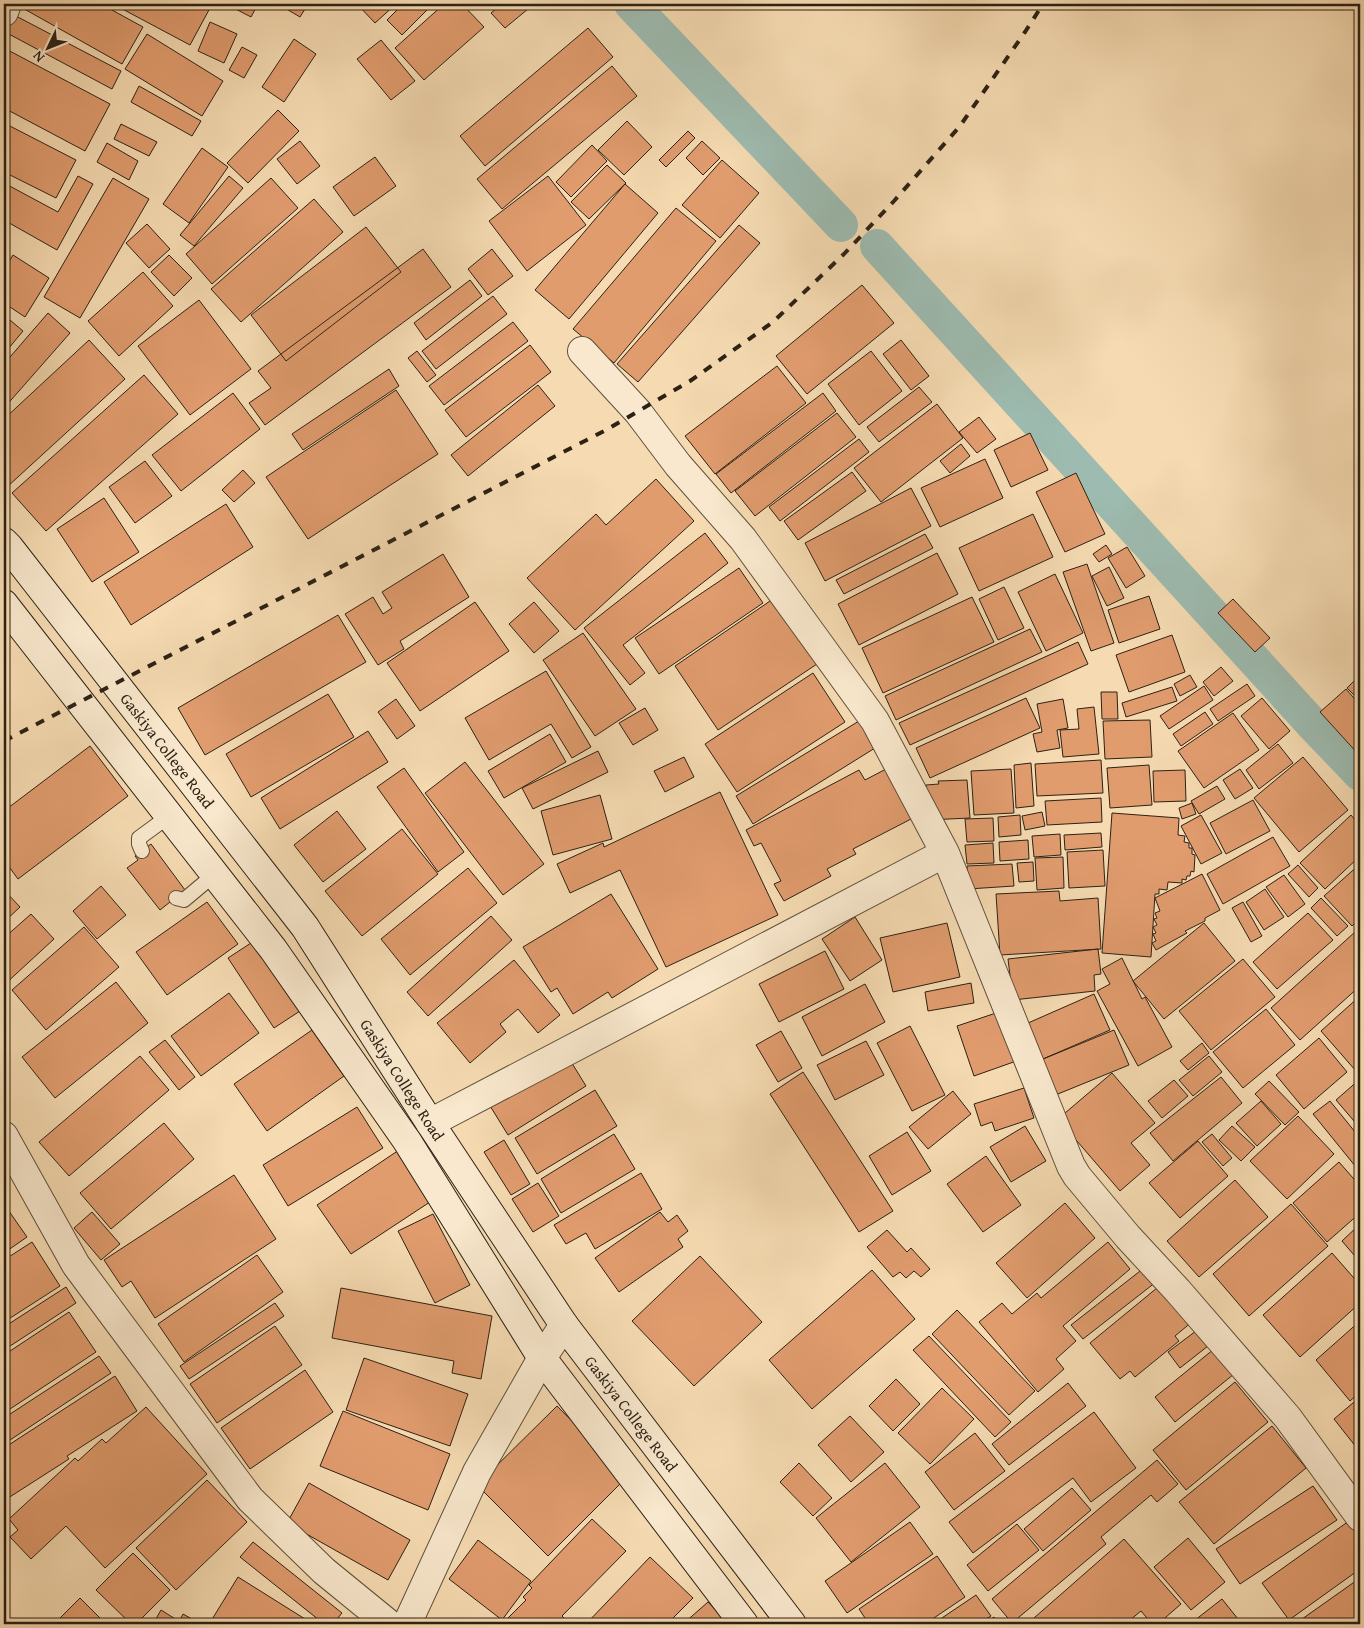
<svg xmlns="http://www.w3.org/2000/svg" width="1364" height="1628" font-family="'Gentium Book Plus',serif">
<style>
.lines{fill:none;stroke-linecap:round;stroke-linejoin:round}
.canal{stroke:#9dbbb0;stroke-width:34}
.building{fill:#e19c6e;stroke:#2c2115}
.service-casing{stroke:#5e503c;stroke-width:16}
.minor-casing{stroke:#5e503c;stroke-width:30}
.secondary-casing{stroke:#2c2115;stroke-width:30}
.service{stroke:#f9e8cd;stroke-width:14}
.minor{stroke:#f9e8cd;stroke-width:28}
.secondary{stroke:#f9e8cd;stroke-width:28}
.rail{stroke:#2c2115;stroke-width:4;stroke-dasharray:9 9;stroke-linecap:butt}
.labels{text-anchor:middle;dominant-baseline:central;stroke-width:5;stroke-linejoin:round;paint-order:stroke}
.street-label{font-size:16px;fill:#2c2115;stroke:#f9e8cd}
</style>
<rect width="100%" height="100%" fill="#f6dbb2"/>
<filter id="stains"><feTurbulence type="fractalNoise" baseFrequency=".004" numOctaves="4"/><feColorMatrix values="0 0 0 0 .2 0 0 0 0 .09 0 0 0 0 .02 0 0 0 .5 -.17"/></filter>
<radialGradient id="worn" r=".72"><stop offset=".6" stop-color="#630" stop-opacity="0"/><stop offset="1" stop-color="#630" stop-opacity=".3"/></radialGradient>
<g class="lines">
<path class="canal" d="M631 4 841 225
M877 246 1314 726 1360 774"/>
</g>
<path class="building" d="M20 4H101L143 27 122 64 19 6Z
M113 4H202L210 8 190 45Z
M226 4H258L251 17Z
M278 4H308L300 17Z
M357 4H396L375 23Z
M403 4H433L402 35 387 20Z
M444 4H462L484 27 424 80 395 48Z
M502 4H524L528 9 505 28 491 13Z
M14 15 121 71 112 89 5 32Z
M210 22 237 34 224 63 198 51Z
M588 28 613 57 485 166 460 136Z
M147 34 223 81 202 116 125 69Z
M294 39 316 54 284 102 262 87Z
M381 40 415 81 391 100 357 59Z
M242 47 257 55 244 78 229 70Z
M4 48 110 104 85 151 4 108Z
M612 66 637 96 502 209 477 179Z
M139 86 201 121 192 136 131 102Z
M278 110 299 131 248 183 227 163Z
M627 121 652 147 624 175 598 150Z
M4 123 76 160 56 198 4 172Z
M121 124 157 142 149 156 114 139Z
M688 131 695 138 666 167 659 160Z
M300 141 320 166 297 184 277 159Z
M702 141 720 158 703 175 686 158Z
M107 143 138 161 129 180 97 162Z
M592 145 607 161 571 197 556 182Z
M202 148 228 167 189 223 163 204Z
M375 157 396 186 354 216 333 187Z
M722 160 759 193 720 238 682 205Z
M607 165 626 183 589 219 571 202Z
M78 176 93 184 57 250 4 220V183L58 212Z
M229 176 243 188 194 246 180 235Z
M548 176 586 225 527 271 489 221Z
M113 178 149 199 80 318 44 297Z
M271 178 298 208 212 284 186 254Z
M625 184 658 213 569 319 535 290Z
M314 199 343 232 241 322 211 289Z
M676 208 716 241 614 363 573 329Z
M147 224 170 249 149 268 126 243Z
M739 225 760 243 638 382 617 364Z
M366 227 401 272 286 361 251 315Z
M423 249 451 287 265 425 249 403 271 388 258 371Z
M492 249 513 276 488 295 468 269Z
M13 255 49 278 25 317 4 303V270Z
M169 255 192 278 174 296 151 272Z
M143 272 173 306 119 356 88 321Z
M470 280 482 296 426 340 414 323Z
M862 285 894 323 807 394 776 356Z
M493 296 507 314 436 369 422 351Z
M199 300 251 369 190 415 138 346Z
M48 313 70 333 4 408V364Z
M4 315 23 331 4 354Z
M513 322 528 341 444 405 429 386Z
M89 340 125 379 7 487 4 483V419Z
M901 340 929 376 911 390 883 354Z
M530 345 551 372 466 437 445 410Z
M417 351 436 375 427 382 408 358Z
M871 351 902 391 859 425 828 384Z
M777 366 806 403 715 474 685 436Z
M389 369 399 386 303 450 292 434Z
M144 375 178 414 46 531 12 493Z
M538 385 555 406 468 476 451 455Z
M919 387 932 402 879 442 867 427Z
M396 390 438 454 308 539 266 477Z
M233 393 260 429 181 491 152 455Z
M823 393 836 411 731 493 716 474Z
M937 404 963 438 881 502 854 468Z
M837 413 856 437 755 516 735 491Z
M979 417 996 439 977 453 959 432Z
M1030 433 1048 470 1011 487 994 450Z
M859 439 869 452 780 521 769 507Z
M961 444 970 456 950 473 940 461Z
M985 459 1003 498 940 527 921 488Z
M145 461 172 496 135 523 109 487Z
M243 470 255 483 234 502 222 490Z
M852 472 866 491 798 540 784 521Z
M1076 473 1105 534 1065 552 1036 492Z
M656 479 694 521 575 630 527 578 596 514 606 525Z
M911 488 931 526 825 581 805 543Z
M104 498 139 552 92 582 57 529Z
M226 504 253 547 131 625 104 582Z
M1033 514 1053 557 979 591 959 548Z
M705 533 728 563 623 645 645 673 630 685 584 628Z
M925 534 933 548 844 594 836 580Z
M1106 545 1112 554 1099 562 1093 554Z
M1127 547 1145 576 1126 588 1108 558Z
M937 553 958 594 859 645 838 604Z
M443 554 469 597 400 641 404 649 378 665 345 614 373 597 383 614 392 608 382 592Z
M1087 564 1114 643 1091 651 1063 572Z
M1109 567 1124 598 1107 606 1092 576Z
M739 568 763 603 659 674 635 638Z
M1055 574 1083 633 1046 651 1018 592Z
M1004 587 1024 628 998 640 979 599Z
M1149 596 1160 629 1119 643 1108 610Z
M972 597 994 642 883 693 862 648Z
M773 599 817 664 718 730 675 666Z
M1233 599 1270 638 1255 652 1218 613Z
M475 602 509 651 420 711 387 663Z
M534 602 559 631 534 653 509 624Z
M338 615 366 662 205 755 178 708Z
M1030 629 1042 652 896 720 885 696Z
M583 633 636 709 595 736 543 660Z
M1172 635 1185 672 1129 692 1116 655Z
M1078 642 1088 664 910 745 899 723Z
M1221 667 1233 681 1214 696 1203 682Z
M546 671 591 747 572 758 551 724 489 760 465 718Z
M813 673 845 722 737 792 705 744Z
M1190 675 1197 687 1180 696 1174 684Z
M1360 675V701L1347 688Z
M1247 684 1255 696 1218 721 1210 709Z
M1204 686 1213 700 1169 729 1160 716Z
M1172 687 1177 701 1126 717 1122 703Z
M1346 689 1360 705V756L1320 712Z
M1101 692H1117L1118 719H1102Z
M328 694 354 737 251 797 226 754Z
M1026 698 1040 728 930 778 916 748Z
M1262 698 1290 731 1269 749 1241 716Z
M396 699 415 726 397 739 378 712Z
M1063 699 1068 728 1057 730 1060 748 1037 752 1033 734 1042 732 1037 704Z
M1094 707 1099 754 1063 757 1060 730 1079 729 1077 709Z
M645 708 658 730 633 745 619 723Z
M1205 712 1213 724 1181 746 1173 734Z
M1233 713 1259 750 1204 788 1178 751Z
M1150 720 1152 757 1105 759 1103 721Z
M859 721 875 748 753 824 736 796Z
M368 731 388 762 280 829 261 798Z
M550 734 566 762 504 798 488 771Z
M1278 744 1293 763 1259 789 1246 770Z
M90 746 128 796 18 879 4 860V811Z
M598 751 608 772 533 809 522 788Z
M684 757 694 777 665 792 654 771Z
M1303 757 1348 810 1299 852 1254 798Z
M1101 760 1103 793 1037 796 1035 764Z
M465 762 544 864 503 895 425 793Z
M1031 763 1034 806 1016 808 1014 765Z
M1149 765 1152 805 1110 808 1107 768Z
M404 768 464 852 438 872 377 787Z
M886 769 913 818 853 849 856 854 827 869 831 876 784 901 774 884 781 881 761 843 754 846 746 830 859 770 865 780Z
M1011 769 1014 813 974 815 971 771Z
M1240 769 1253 788 1235 799 1223 780Z
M1185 770 1186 801 1154 802 1153 771Z
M967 780 970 818 928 820 926 785 939 784 938 781Z
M1217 786 1225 799 1199 814 1191 801Z
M720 792 778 915 666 967 620 870 570 893 557 864 603 843 604 847Z
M600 795 612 839 553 855 541 811Z
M1101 798 1102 822 1047 825 1045 801Z
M1253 800 1270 831 1226 854 1210 823Z
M1192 803 1196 814 1182 819 1179 808Z
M337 811 366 849 323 882 294 845Z
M1042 812 1045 826 1025 830 1022 816Z
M1112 813 1179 818 1178 835 1185 836 1184 842 1189 843V848H1192V854L1195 855 1194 872 1191 871 1190 876H1187L1186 880 1182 879V883L1168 882 1167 890 1159 889V894H1155L1151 957 1102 953Z
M1020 815 1021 835 999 837 998 817Z
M1201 815 1222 853 1201 864 1181 826Z
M1351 815 1360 826V856L1325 889 1300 863Z
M993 818 994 841 967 842 965 819Z
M402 829 438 874 362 936 325 891Z
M1101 833 1102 847 1065 850 1064 835Z
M1060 834 1061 855 1034 857 1032 836Z
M1273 837 1290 866 1223 904 1207 874Z
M1028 840 1029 859 1000 861 999 842Z
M993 843 994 863 967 864 965 845Z
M151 844 185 890 160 910 127 868 138 860 135 856Z
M1103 850 1105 886 1069 888 1067 852Z
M1063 857 1064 888 1037 890 1035 858Z
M1033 862 1034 881 1019 882 1017 863Z
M1012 864 1014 886 968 889 967 866Z
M1360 864V918L1352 926 1324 896Z
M1298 865 1318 888 1309 897 1288 874Z
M468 868 497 903 410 975 381 939Z
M1202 874 1220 910 1205 918V921L1185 931 1187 933 1156 950 1152 943 1156 941 1153 934 1156 933 1153 927 1157 925 1154 919 1157 918 1155 913 1160 911 1155 898Z
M1284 875 1305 904 1288 917 1266 887Z
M101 886 126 915 97 939 73 911Z
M1265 889 1284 917 1264 930 1246 902Z
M4 890 20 907 4 922Z
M1059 891 1060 901 1098 898 1101 949 1000 955 996 894Z
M611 894 658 969 612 998 608 992 573 1014 557 988 551 992 523 947Z
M1321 898 1348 926 1337 936 1311 908Z
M207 902 238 944 167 995 136 952Z
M1243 902 1262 936 1251 942 1232 908Z
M1308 913 1333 940 1277 989 1253 962Z
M31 914 54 939 4 985V938Z
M491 916 512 940 428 1016 407 992Z
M855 917 882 960 850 981 822 939Z
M947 923 960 977 893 992 880 938Z
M1204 923 1235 961 1164 1019 1133 981Z
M84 927 119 967 46 1030 12 990Z
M1355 932 1360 938V986L1300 1040 1271 1008Z
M254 941 300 1011 274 1028 228 958Z
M1098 949 1101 974 1094 975 1095 991 1013 1000 1008 959Z
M825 951 844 989 779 1022 759 984Z
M1122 958 1142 999 1145 997 1172 1047 1138 1066 1097 991 1110 984 1102 969Z
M1243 959 1275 997 1211 1050 1179 1011Z
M514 960 560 1015 538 1033 518 1009 500 1024 506 1032 470 1063 437 1023Z
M116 982 148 1023 55 1098 22 1057Z
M971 983 974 1003 928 1011 925 992Z
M865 984 885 1022 822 1056 802 1017Z
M229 993 259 1033 201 1076 171 1036Z
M1094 994 1110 1030 1043 1059 1028 1023Z
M1360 996V1067L1356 1071 1321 1031Z
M1266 1009 1295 1045 1243 1088 1213 1052Z
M1005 1010 1022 1059 974 1076 957 1026Z
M910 1026 945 1095 912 1111 877 1043Z
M312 1030 344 1076 267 1131 234 1084Z
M1114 1030 1129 1065 1053 1096 1038 1061Z
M781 1031 802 1068 778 1082 756 1045Z
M1319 1038 1347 1072 1304 1109 1276 1075Z
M165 1040 195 1077 179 1090 149 1052Z
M866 1041 884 1075 835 1100 817 1065Z
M1202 1043 1209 1053 1188 1070 1180 1061Z
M565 1052 586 1086 508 1135 487 1101Z
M140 1056 169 1090 69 1176 39 1142Z
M1209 1056 1222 1072 1193 1096 1179 1080Z
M803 1072 893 1211 859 1232 770 1094Z
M1112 1073 1155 1123 1131 1143 1150 1165 1120 1191 1058 1119Z
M1221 1077 1242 1103 1173 1161 1150 1133Z
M1360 1079V1128L1336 1100Z
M1174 1080 1188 1096 1162 1118 1148 1101Z
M1269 1081 1299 1112 1285 1125 1255 1094Z
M1024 1088 1034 1118 995 1131 992 1122 981 1126 974 1104Z
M595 1090 617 1126 537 1174 515 1138Z
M953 1091 971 1114 928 1149 909 1127Z
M1261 1101 1281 1124 1257 1146 1236 1123Z
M1330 1101 1360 1138V1172L1313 1114Z
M357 1107 383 1148 288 1206 263 1165Z
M1298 1116 1334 1154 1287 1199 1250 1161Z
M164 1123 194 1159 111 1229 80 1193Z
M1025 1126 1046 1161 1011 1182 990 1147Z
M1232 1126 1255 1147 1241 1161 1219 1140Z
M907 1132 931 1171 892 1195 869 1156Z
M614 1134 635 1169 561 1213 541 1179Z
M1212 1134 1232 1158 1223 1166 1202 1142Z
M504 1140 530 1184 511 1195 484 1152Z
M1198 1141 1228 1176 1180 1218 1149 1183Z
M402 1148 436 1198 351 1254 317 1205Z
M986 1156 1021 1205 983 1232 947 1184Z
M1339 1162 1360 1186V1213L1327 1242 1293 1203Z
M641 1173 662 1209 595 1249 586 1233 566 1244 554 1225Z
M234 1175 276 1239 155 1318 131 1281 122 1287 104 1260Z
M1235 1180 1268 1217 1199 1277 1167 1241Z
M538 1183 559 1216 533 1232 512 1199Z
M1065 1203 1095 1238 1027 1298 996 1263Z
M4 1204 27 1237 4 1253Z
M1291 1204 1328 1246 1249 1316 1213 1274Z
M92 1212 120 1244 101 1260 74 1228Z
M660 1212 668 1222 677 1215 688 1231 678 1239 683 1247 619 1292 595 1258Z
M433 1214 470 1285 435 1303 398 1231Z
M1359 1225 1360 1226V1262L1342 1241Z
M887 1230 907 1252 911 1248 930 1269 921 1277 914 1271 906 1278 900 1272 893 1277 867 1247Z
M32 1242 60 1286 4 1322V1260Z
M1108 1242 1130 1269 1063 1326 1076 1341 1056 1359 1064 1369 1038 1392 979 1322 1002 1303 1012 1314 1037 1293 1041 1298Z
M1332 1253 1360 1285V1303L1300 1357 1263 1315Z
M257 1255 283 1292 184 1362 158 1324Z
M700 1256 762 1322 694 1386 632 1321Z
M1144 1268 1156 1282 1083 1339 1071 1325Z
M872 1270 915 1319 812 1409 769 1360Z
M1163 1283 1193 1321 1175 1336 1179 1341 1135 1377 1130 1371 1120 1379 1090 1343Z
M66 1287 76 1303 4 1350V1327Z
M341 1288 492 1316 481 1379 452 1373 454 1361 332 1338Z
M275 1303 284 1316 189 1379 180 1366Z
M957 1310 1035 1391 1009 1415 932 1334Z
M69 1312 96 1352 4 1413V1355Z
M1360 1321V1392L1350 1401 1316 1360Z
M275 1326 302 1365 217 1423 190 1384Z
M1196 1331 1208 1346 1180 1368 1168 1352Z
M929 1336 1011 1422 995 1437 913 1350Z
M1214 1349 1234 1374 1175 1422 1155 1397Z
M99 1356 111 1373 4 1444V1418Z
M364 1358 468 1394 450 1446 346 1410Z
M305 1370 333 1412 250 1469 221 1428Z
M115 1376 137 1411 67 1456 69 1459 5 1500 4 1499V1448Z
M896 1379 920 1404 893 1431 869 1406Z
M1235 1382 1268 1422 1186 1490 1153 1450Z
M1068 1383 1086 1406 1009 1465 992 1444Z
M942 1388 974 1419 930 1464 898 1433Z
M1360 1397V1452L1334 1419Z
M557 1406 627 1477 548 1556 477 1485Z
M146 1407 207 1474 105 1568 66 1526 31 1559 10 1537 18 1530 9 1519 75 1458 78 1461 102 1439 106 1443Z
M343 1411 450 1454 428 1510 320 1466Z
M1094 1412 1136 1468 1091 1502 1073 1478 973 1553 949 1522Z
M850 1416 884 1452 851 1482 818 1445Z
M1272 1426 1306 1468 1214 1544 1179 1502Z
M975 1433 1005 1471 954 1510 925 1472Z
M1157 1460 1178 1484 1157 1502 1151 1495 1101 1537 1106 1544 1012 1623 992 1599Z
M799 1463 832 1498 813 1516 780 1482Z
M885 1463 920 1507 851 1562 816 1518Z
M207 1480 247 1522 176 1590 136 1548Z
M309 1483 410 1540 388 1580 287 1523Z
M1313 1486 1337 1520 1240 1584 1216 1549Z
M1072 1488 1091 1510 1043 1551 1024 1529Z
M592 1519 626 1551 562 1616 570 1624H502L526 1600 523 1597 532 1588 529 1585Z
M1349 1521 1360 1537V1569L1289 1620 1262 1583Z
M910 1522 933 1554 847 1613 825 1581Z
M1017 1524 1039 1550 988 1591 967 1565Z
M1188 1538 1225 1582 1191 1610 1154 1567Z
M1124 1539 1181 1604 1158 1624H1152L1141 1611 1125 1624H1039L1034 1618Z
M478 1540 531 1581 502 1620 449 1579Z
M253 1542 342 1613 333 1624H324L240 1557Z
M133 1553 170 1590 136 1624H131L96 1590Z
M937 1556 965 1597 925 1624H869L859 1609Z
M650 1557 693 1598 667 1624H586Z
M238 1577 313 1624H217L211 1621Z
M1360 1578 1359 1624H1295Z
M976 1595 991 1616 978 1624H933Z
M80 1598 106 1624H54Z
M1222 1599 1242 1624H1190Z
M708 1602 729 1624H683Z
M161 1610 177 1620 174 1624H153Z
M183 1614 201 1624H178Z
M994 1617 1000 1624H984Z"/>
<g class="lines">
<defs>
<path id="service" d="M142 851 139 844V838L169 816
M176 898 184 900 215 874"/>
<path id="minor" d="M4 12 7 4
M582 351 638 412 678 465 743 539 875 721 945 853 1071 1166 1077 1176 1128 1237 1178 1291 1288 1418 1360 1517
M430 1123 945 853
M4 1136 76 1265 250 1499 324 1571 389 1624
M407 1624 477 1472 542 1358 564 1325"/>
<g id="secondary">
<path id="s1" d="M4 542 9 547 305 927 430 1123 564 1325 792 1624"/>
<path d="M4 604 273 949 407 1141 542 1358 744 1624"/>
</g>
</defs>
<use href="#service" class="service-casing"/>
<use href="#minor" class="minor-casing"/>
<use href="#secondary" class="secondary-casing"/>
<use href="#service" class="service"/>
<use href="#minor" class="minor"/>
<use href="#secondary" class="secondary"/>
<path class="rail" d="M4 741 606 430 690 381 773 322 844 254 894 201 960 126 1025 32 1043 4"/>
</g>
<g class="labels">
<g class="street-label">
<text stroke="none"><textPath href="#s1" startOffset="265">Gaskiya College Road</textPath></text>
<text stroke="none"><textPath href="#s1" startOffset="670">Gaskiya College Road</textPath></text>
<text stroke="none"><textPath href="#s1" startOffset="1075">Gaskiya College Road</textPath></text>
</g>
</g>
<rect width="1364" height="1628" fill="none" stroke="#f6dbb2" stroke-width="20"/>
<rect x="5" y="5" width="1354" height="1618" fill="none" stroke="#2c2115" stroke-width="2.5"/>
<rect x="10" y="10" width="1344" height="1608" fill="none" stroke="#2c2115"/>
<g transform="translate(48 48) rotate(227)" stroke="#f9e8cd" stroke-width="4" paint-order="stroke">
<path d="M0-4L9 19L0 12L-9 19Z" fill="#2c2115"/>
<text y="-8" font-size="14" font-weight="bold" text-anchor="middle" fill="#2c2115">N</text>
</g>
<rect width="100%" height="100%" filter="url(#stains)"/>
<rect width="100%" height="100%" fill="url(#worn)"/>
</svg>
